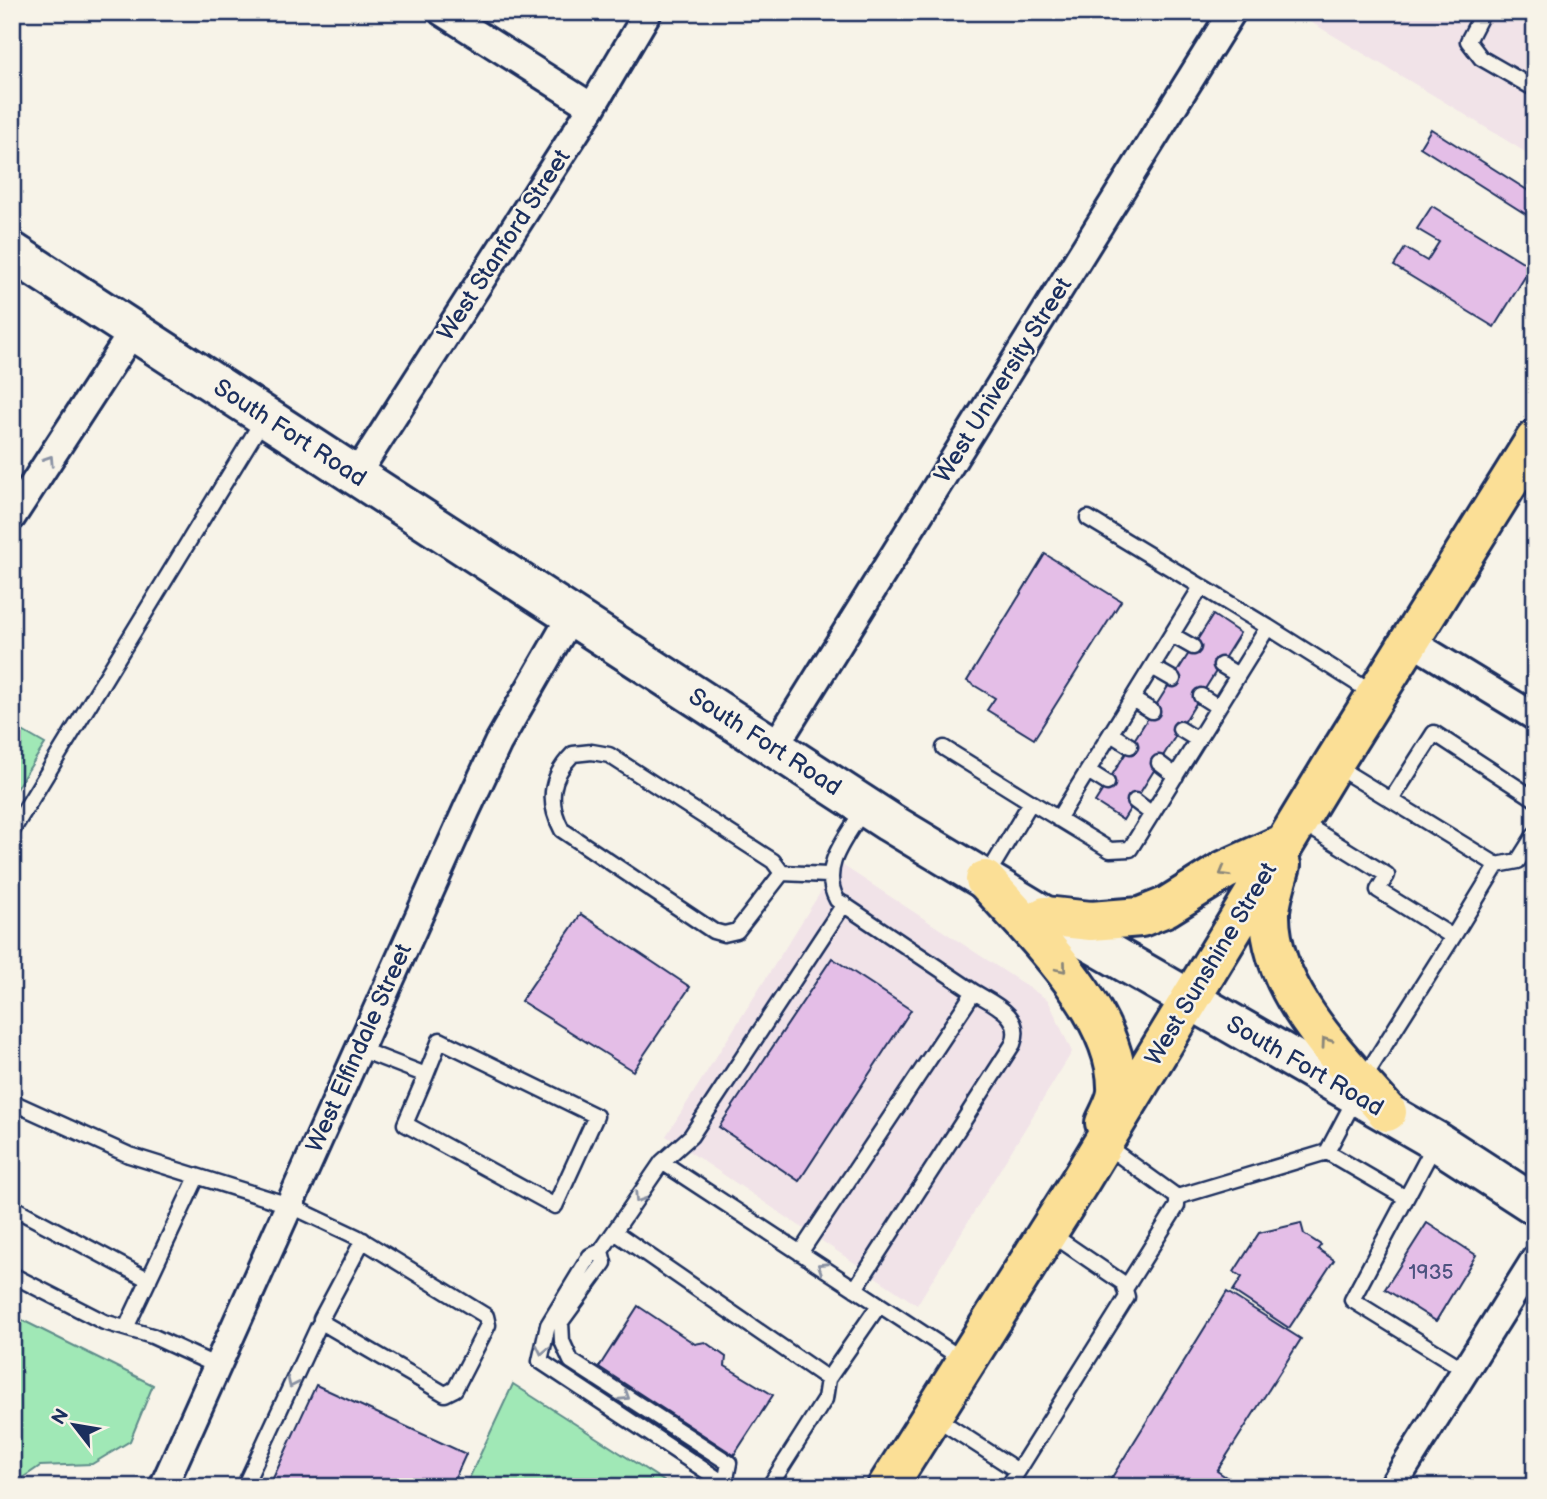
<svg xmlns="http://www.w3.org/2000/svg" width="1547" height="1499" font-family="'Balsamiq Sans',sans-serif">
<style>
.built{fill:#f1e3e8}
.green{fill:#a0e8b6;stroke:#5e8c8a;stroke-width:2}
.building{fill:#e4bee7;stroke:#1b2f5e;stroke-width:2}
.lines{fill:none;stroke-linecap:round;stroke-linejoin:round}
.lane-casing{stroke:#1b2f5e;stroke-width:19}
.street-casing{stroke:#1b2f5e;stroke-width:32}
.secondary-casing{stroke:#1b2f5e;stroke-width:44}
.primary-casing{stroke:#1b2f5e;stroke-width:44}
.lane{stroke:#f7f3e8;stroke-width:14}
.street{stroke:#f7f3e8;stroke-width:26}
.secondary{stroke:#f7f3e8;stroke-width:38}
.primary{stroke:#fbdf96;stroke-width:38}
.oneway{stroke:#8991a3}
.oneway2{stroke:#8b877a}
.labels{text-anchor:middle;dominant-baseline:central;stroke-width:5;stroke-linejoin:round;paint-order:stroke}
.number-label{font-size:21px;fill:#4d5380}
.street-label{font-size:24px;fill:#1b2f5e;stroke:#f7f3e8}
</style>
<rect width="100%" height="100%" fill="#f7f3e8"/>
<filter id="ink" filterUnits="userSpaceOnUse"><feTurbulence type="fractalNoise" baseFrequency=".0143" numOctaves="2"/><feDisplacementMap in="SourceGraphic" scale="14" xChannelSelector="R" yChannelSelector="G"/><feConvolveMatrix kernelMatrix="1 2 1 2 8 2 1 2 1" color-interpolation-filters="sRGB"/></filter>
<g filter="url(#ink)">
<path class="built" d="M1294 12H1535V158L1443 101Z
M839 863 1048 1000 1072 1052 917 1305 666 1136Z"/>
<path class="green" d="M12 725 45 744 12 795Z
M12 1315 153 1385 130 1441 92 1464 40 1466 12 1485Z
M513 1384 673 1487H465Z"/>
<path class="building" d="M1431 129 1535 195V220L1420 147Z
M1432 206 1531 267 1494 327 1394 266 1405 248 1427 261 1439 242 1417 229Z
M1045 554 1121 601 1034 739 987 710 995 698 967 681Z
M1213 615 1240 633 1123 820 1095 802Z
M581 914 690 987 633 1071 521 1001Z
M832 958 911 1010 799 1181 719 1127Z
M1301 1223 1304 1234 1321 1245 1318 1249 1334 1260 1289 1328 1233 1291 1242 1277 1234 1272 1259 1233Z
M1427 1223 1476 1255 1436 1321 1385 1289Z
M1227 1292 1301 1339 1217 1471 1241 1487H1106Z
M638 1306 695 1344 705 1342 726 1357 725 1366 773 1395 734 1455 599 1367Z
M316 1385 466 1454 451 1487H269Z"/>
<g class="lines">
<defs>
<path id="lane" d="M1483 12 1468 41 1481 58 1535 89
M1088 518 1268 627
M1172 635 1193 647
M1221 665 1238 675
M1152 667 1173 679
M1201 696 1218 707
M1132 699 1152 711
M1180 729 1198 740
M1111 734 1130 746
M944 748 1031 802
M1159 763 1176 776
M1334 765 1497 865 1518 861 1535 834
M1088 771 1107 783
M1391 800 1434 733 1535 799
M1135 801 1152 814
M1058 819 1201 587
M1300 821 1387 875 1378 890 1453 937 1362 1081
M12 831 264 418
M782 873 773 861 609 755 592 752 573 754C550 777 547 802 562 830L713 931 724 934 737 931 782 873 828 875
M985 879 1031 802 1110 850 1130 849 1268 627 1374 694
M1453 937 1497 865
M359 1049 426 1075 405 1124 555 1206 596 1116 440 1040 426 1075
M12 1102 129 1155 289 1205 357 1237 486 1316 488 1325 455 1389 445 1394 323 1323
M1436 1142 1352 1300 1465 1370
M1104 1144 1177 1197V1206L1125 1289
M1327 1152 1406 1198
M662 1162 965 1361
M1177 1197 1327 1152 1356 1097
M12 1207 149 1280
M616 1233 828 1379 825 1399 769 1487
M601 1251 604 1263 561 1322 562 1341 571 1361 729 1463 725 1484
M800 1253 974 992 837 900C818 866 848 836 865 807
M12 1275 104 1322 152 1336 217 1366
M855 1289 1013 1044C1024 1016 994 1004 974 992
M126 1328 197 1177
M828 1379 879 1305
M933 1416 1018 1471
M244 1487 319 1325 323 1323 321 1319 363 1240
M730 1487 540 1361 548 1325 590 1256 601 1251 662 1162 691 1136 844 904
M1008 1487 1127 1297 1123 1283 1050 1233"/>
<path id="street" d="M442 12 592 107
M356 475 592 107 648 12
M12 517 133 331
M1410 641 1535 717
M774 748 1232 12
M163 1487 466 811 498 743 571 616
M1392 1487 1535 1259"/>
<path id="secondary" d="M12 252 889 822 1045 916 1436 1141 1535 1205"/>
<path id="primary" d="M1281 865C1277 880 1271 897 1270 912 1268 989 1341 1059 1387 1112
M985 880C1032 933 1120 1015 1117 1092 1116 1102 1109 1114 1105 1123
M1045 916 1091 921 1141 917 1166 907 1225 870 1285 843
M887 1487 1080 1181 1333 764 1535 440"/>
</defs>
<use href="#lane" class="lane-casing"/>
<use href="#street" class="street-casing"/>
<use href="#secondary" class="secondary-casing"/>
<use href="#primary" class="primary-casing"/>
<use href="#lane" class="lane"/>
<use href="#street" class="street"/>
<use href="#secondary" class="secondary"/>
<use href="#primary" class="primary"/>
</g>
<defs><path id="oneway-chevron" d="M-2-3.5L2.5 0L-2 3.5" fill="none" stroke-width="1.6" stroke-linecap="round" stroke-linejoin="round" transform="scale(1.75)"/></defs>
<g class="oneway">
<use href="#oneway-chevron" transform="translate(49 460) rotate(-57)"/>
<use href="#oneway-chevron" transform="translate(639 1198) rotate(123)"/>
<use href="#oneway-chevron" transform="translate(822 1267) rotate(-147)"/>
<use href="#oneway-chevron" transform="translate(542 1350) rotate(102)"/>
<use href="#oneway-chevron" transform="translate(292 1383) rotate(115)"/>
<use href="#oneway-chevron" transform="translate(625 1396) rotate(33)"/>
</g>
<g class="oneway2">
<use href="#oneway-chevron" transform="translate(1224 872) rotate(150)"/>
<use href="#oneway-chevron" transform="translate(1062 968) rotate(50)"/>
<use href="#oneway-chevron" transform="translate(1326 1042) rotate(-125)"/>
</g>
</g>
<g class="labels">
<g class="number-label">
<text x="1431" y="1272">1935</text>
</g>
<g class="street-label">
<text transform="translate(504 245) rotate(-57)">West Stanford Street</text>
<text transform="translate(1003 380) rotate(-58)">West University Street</text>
<text transform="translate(290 433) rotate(33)">South Fort Road</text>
<text transform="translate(765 742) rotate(33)">South Fort Road</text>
<text transform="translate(1211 964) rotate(-59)">West Sunshine Street</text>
<text transform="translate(359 1048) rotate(-66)">West Elfindale Street</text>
<text transform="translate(1305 1066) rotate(30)">South Fort Road</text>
</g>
</g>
<rect width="1547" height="1499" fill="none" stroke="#f7f3e8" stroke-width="42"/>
<rect x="21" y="21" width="1505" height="1457" fill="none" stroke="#1b2f5e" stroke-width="2.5" filter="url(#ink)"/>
<g transform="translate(74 1425) rotate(301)" stroke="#f7f3e8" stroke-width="5" paint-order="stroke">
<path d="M0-5L12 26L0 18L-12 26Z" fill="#1b2f5e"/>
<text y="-10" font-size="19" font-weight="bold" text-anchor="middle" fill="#1b2f5e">N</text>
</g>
</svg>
